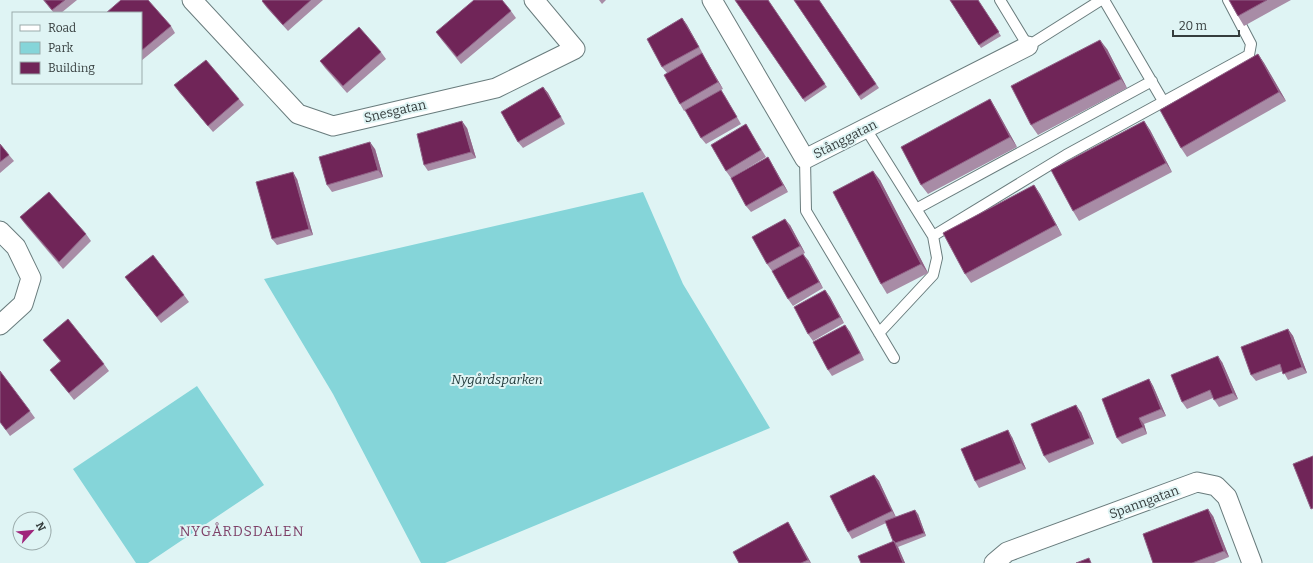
<svg xmlns="http://www.w3.org/2000/svg" width="1313" height="563" font-family="Bitter,serif">
<style>
.green{fill:#85d5d9}
.lines{fill:none;stroke-linecap:round;stroke-linejoin:round}
.service-casing{stroke:#697c7d;stroke-width:12}
.minor-casing{stroke:#697c7d;stroke-width:21}
.service{stroke:#fff;stroke-width:10}
.minor{stroke:#fff;stroke-width:19}
.wall{fill:#a88ca6}
.shaded-wall{fill:#916387}
.building{fill:#702558;stroke:#916387}
.labels{text-anchor:middle;dominant-baseline:central;stroke-width:4;stroke-linejoin:round;paint-order:stroke}
.street-label{font-size:13px;fill:#353d3d;stroke:#dff4f4}
.park-label{font-size:13px;font-style:italic;fill:#243c3d;stroke:#dff4f4}
.neighbourhood-label{font-size:14px;letter-spacing:1px;fill:#7d3f67;stroke:#dff4f4}
</style>
<rect width="100%" height="100%" fill="#dff4f4"/>
<path class="green" d="M643 192 683 284 770 428 445 563H421L333 394 264 279Z
M197 386 264 485 148 563H136L73 469Z"/>
<g class="lines">
<defs>
<path id="service" d="M1000 0 1028 46 1101 0
M1104 0 1163 101
M866 129 933 236
M805 159 806 211 894 358
M916 209 1152 81
M879 333 933 275 937 258 933 236 1066 155 1249 55 1251 44 1228 0"/>
<path id="minor" d="M192 0 298 114 333 126 496 88 575 49 534 0
M712 0 805 159 1028 46
M0 231 16 247 31 278 23 304 0 325
M994 563 1007 552 1197 482 1216 486 1227 497 1252 563"/>
</defs>
<use href="#service" class="service-casing"/>
<use href="#minor" class="minor-casing"/>
<use href="#service" class="service"/>
<use href="#minor" class="minor"/>
</g>
<path class="wall" d="M43 0H77L61 13H54Z
M263 0H323L288 31 267 8 262 1Z
M599 0H606L602 4Z
M735 0H768L827 87 805 102Z
M794 0H819L879 88 861 100Z
M950 0H978L1001 36 981 48Z
M1229 0H1291L1244 26 1238 16Z
M511 11 516 18 461 64 441 39 436 32Z
M141 13 171 26 175 33 141 61Z
M682 18 687 25 703 54H702L706 60 723 89 721 90 725 96 741 124 706 144 701 138 692 106 684 111 680 104 667 73 662 67Z
M1107 49 1127 88 1038 135 1031 125Z
M381 52 386 59 347 93 325 68 320 61Z
M1258 54 1264 63 1286 101 1187 157 1181 148Z
M174 85 239 99 244 105 213 132 179 92Z
M543 87 548 93 565 124 523 148 518 142Z
M990 99 996 109 1017 147 928 194 921 185Z
M1144 121 1150 130 1172 172 1079 221 1073 211Z
M746 124 750 131 766 157 731 178 726 171Z
M467 128 476 158 428 171 424 165Z
M0 144 9 155 14 161 0 173Z
M375 149 383 177 332 192 327 185Z
M768 157 788 192 751 212 746 206Z
M297 179 313 235 277 245 272 239Z
M880 180 928 273 887 294 881 284Z
M1034 185 1040 194 1062 235 971 283 965 274Z
M20 217 86 234 91 241 63 269 25 224Z
M790 225 805 253 772 271 767 264Z
M808 260 823 288 793 306 788 299Z
M125 277 184 295 189 302 161 323Z
M825 290 830 297 844 323 813 341 808 334Z
M845 325 850 332 864 360 832 376 828 370Z
M1288 329 1293 336 1307 373 1288 380 1283 371 1256 381 1251 375Z
M43 340 104 364 109 371 74 400 50 370 60 361Z
M1222 362 1238 399 1219 407 1213 398 1187 409 1182 402Z
M1149 379 1153 386 1166 416 1144 424 1147 434 1122 444 1117 438Z
M30 411 35 418 10 436 0 422Z
M1081 412 1094 444 1049 463 1044 456Z
M1012 437 1026 469 979 488 975 481Z
M874 475 879 481 896 517 918 514 926 536 898 547 905 563H861L893 541 886 523 852 539 848 532Z
M1213 516 1229 557 1214 563H1153Z
M792 529 811 563H739Z"/>
<path class="shaded-wall" d="M682 18 687 25 703 54 699 47Z
M1100 40 1107 49 1127 88 1121 79Z
M702 53 706 60 723 89 718 82Z
M1258 54 1264 63 1286 101 1279 92Z
M543 87 548 93 565 124 561 117Z
M990 99 996 109 1017 147 1010 137Z
M462 121 467 128 476 158 471 152Z
M1144 121 1150 130 1172 172 1166 163Z
M370 142 375 149 383 177 378 170Z
M768 157 788 192 783 185Z
M873 171 880 180 928 273 921 264Z
M293 172 297 179 313 235 309 229Z
M1034 185 1040 194 1062 235 1056 225Z
M785 219 790 225 805 253 800 246Z
M803 254 808 260 823 288 819 282Z
M825 290 830 297 844 323 840 317Z
M845 325 850 332 864 360 860 353Z
M1288 329 1293 336 1307 373 1302 367Z
M1218 356 1222 362 1238 399 1233 393Z
M1149 379 1153 386 1166 416 1161 409Z
M1076 405 1081 412 1094 444 1090 438Z
M1139 418 1144 424 1147 434 1143 427Z
M1008 430 1012 437 1026 469 1021 463Z
M874 475 879 481 896 518 892 511Z
M1208 509 1213 516 1229 557 1224 551Z
M915 510 918 514 926 536 924 533Z
M788 522 792 529 811 563 808 560Z
M894 541 898 547 905 563H903Z"/>
<path class="building" d="M44 0H65L52 10Z
M121 0H148L171 26 141 51V13H106Z
M263 0H311L283 25 262 1Z
M474 0H502L511 11 457 57 436 32Z
M735 0H768L825 84 803 99Z
M794 0H819L876 84 859 96Z
M950 0H978L999 32 979 45Z
M1229 0H1267L1238 16Z
M682 18 699 47 662 67 647 39Z
M359 27 381 52 343 86 320 61Z
M1100 40 1121 79 1031 125 1011 86Z
M702 53 718 82 680 104 664 75Z
M1258 54 1279 92 1181 148 1160 110Z
M206 60 239 99 208 126 174 85Z
M543 87 561 117 518 142 501 112Z
M721 90 737 117 701 138 685 110Z
M990 99 1010 137 921 185 901 147Z
M462 121 471 152 424 165 417 134Z
M1144 121 1166 163 1073 211 1051 170Z
M746 124 761 150 726 171 711 145Z
M370 142 378 170 327 185 319 157Z
M0 144 9 155 0 162Z
M768 157 783 185 746 206 731 178Z
M873 171 921 264 881 284 833 192Z
M293 172 309 229 272 239 256 182Z
M1034 185 1056 225 965 274 943 233Z
M49 192 86 234 59 262 20 217Z
M785 219 800 246 767 264 752 237Z
M803 254 819 282 788 299 772 271Z
M153 255 184 295 157 317 125 277Z
M825 290 840 317 808 334 794 307Z
M68 319 104 364 69 393 50 370 61 361 43 340Z
M845 325 860 353 828 370 813 342Z
M1288 329 1302 367 1283 374 1280 364 1251 375 1241 347Z
M1218 356 1233 393 1214 400 1210 390 1182 402 1171 375Z
M0 371 30 411 6 430 0 422Z
M1149 379 1161 409 1139 418 1143 427 1117 438 1102 399Z
M1076 405 1090 438 1044 456 1031 424Z
M1008 430 1021 463 975 481 961 449Z
M1313 456V508L1311 509 1293 464Z
M874 475 892 511 848 532 830 496Z
M1208 509 1224 551 1192 563H1153L1143 534Z
M915 510 924 533 895 543 894 541H893L885 521Z
M788 522 808 560 801 563H739L733 552Z
M894 541 903 563H861L858 556Z
M1089 558 1091 563H1076Z"/>
<g class="labels">
<g class="street-label">
<text transform="translate(395 111) rotate(-13)">Snesgatan</text>
<text transform="translate(845 139) rotate(-27)">Stånggatan</text>
<text transform="translate(1144 502) rotate(-20)">Spanngatan</text>
</g>
<g class="park-label">
<text x="497" y="379">Nygårdsparken</text>
</g>
<g class="neighbourhood-label">
<text x="242" y="531">NYGÅRDSDALEN</text>
</g>
</g>
<rect x="12" y="12" width="130" height="72" fill="#dff4f4" stroke="#9babab"/>
<rect x="20" y="25" width="20" height="6" fill="#ffffff" stroke="#9babab"/>
<text x="48" y="32" font-size="12" fill="#353d3d">Road</text>
<rect x="20" y="42" width="20" height="12" fill="#85d5d9" stroke="#9babab"/>
<text x="48" y="52" font-size="12" fill="#353d3d">Park</text>
<rect x="20" y="62" width="20" height="12" fill="#702558" stroke="#9babab"/>
<text x="48" y="72" font-size="12" fill="#353d3d">Building</text>
<g transform="translate(32 531) rotate(63)"><circle r="19" fill="#dff4f4" stroke="#9babab"/>
<path d="M0-3L7 15L0 10L-7 15Z" fill="#9f257b"/>
<text y="-6" font-size="11" font-weight="bold" text-anchor="middle" fill="#353d3d">N</text>
</g>
<path d="M1173 30v6h66v-6" fill="none" stroke="#353d3d" stroke-width="2"/>
<text x="1179" y="30" font-size="12" fill="#353d3d" stroke="#dff4f4" stroke-width="3" paint-order="stroke">20 m</text>
</svg>
